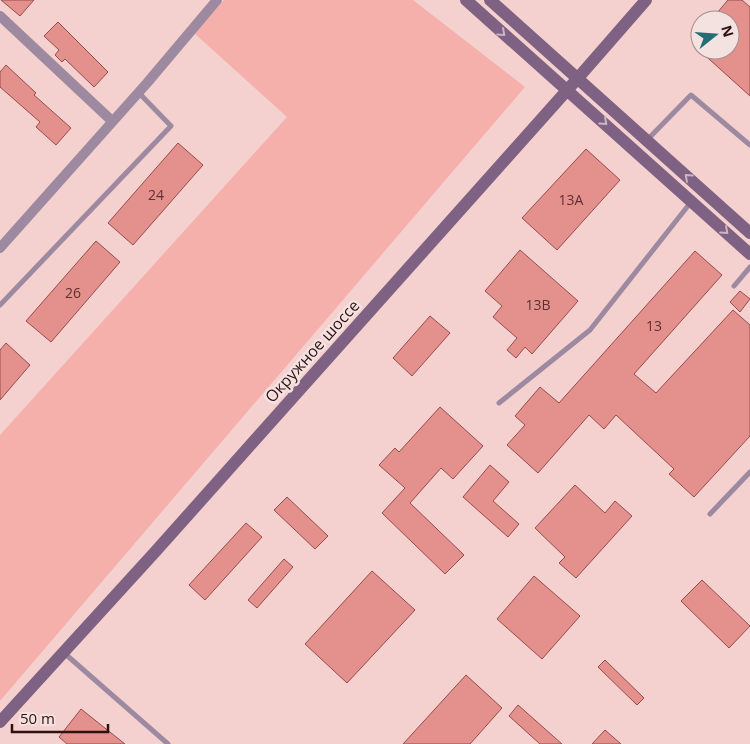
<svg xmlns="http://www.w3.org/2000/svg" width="750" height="744" font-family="'Open Sans',sans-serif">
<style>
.green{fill:#f6b0ac}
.building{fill:#e4918e;stroke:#974c4b}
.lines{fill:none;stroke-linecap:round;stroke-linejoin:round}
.lane{stroke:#9d89a0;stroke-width:5}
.street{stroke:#9d89a0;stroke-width:10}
.secondary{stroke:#7f6283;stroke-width:12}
.oneway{stroke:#cbb5c0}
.labels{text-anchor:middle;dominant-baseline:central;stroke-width:5;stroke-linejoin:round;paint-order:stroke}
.number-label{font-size:14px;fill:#5d3130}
.street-label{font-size:16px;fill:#301111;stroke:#f4e2e1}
</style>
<rect width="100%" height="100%" fill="#f4d0ce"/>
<path class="green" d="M224 0H413L525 87 0 701V435L287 117 194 33Z"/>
<path class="building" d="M1 0H34L20 16Z
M728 0H742L750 7V96L699 50H730V20H711Z
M58 22 108 72 94 87 65 59 62 62 55 55 59 50 44 36Z
M6 65 36 93 34 95 71 128 56 145 36 127 40 122 0 87V72Z
M178 143 203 165 133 245 108 223Z
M586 149 620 180 557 250 522 218Z
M96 241 120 262 51 342 26 321Z
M520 250 578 301 532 354 525 347 516 358 507 350 517 338 493 317 502 306 485 291Z
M695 251 722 275 634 374 656 393 733 310 750 325V436L694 497 669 474 674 469 616 415 604 429 589 415 538 473 507 445 525 425 515 416 540 387 559 403Z
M740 291 750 299 740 312 730 302Z
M430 316 450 333 412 376 393 358Z
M6 343 30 365 0 400V350Z
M440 407 483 446 453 479 441 468 410 503 464 555 445 574 382 513 405 488 379 465 395 448 399 452Z
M490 465 509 482 493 501 519 524 508 537 463 497Z
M575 485 605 513 615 501 632 516 576 578 559 563 565 557 535 528Z
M287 497 328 536 315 549 274 510Z
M246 523 262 537 205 600 189 585Z
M284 559 293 567 257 608 248 600Z
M372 571 415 610 347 683 305 644Z
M534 576 580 616 542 659 497 619Z
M702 580 750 626 729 648 681 601Z
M605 660 644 698 637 705 598 667Z
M466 675 502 708 470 744H403Z
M518 705 562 744H540L509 716Z
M81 709 125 744H67L59 737Z
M605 730 621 744H592Z"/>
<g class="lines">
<path class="lane" d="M647 140 691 95 750 145
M734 286 750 267
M0 305 171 126 139 93
M499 403 590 330 691 202
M710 514 750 472
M63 652 168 744"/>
<path class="street" d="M0 16 112 121
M0 248 147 83 217 0"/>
<path class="secondary" d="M466 0 750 254
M490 0 750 233
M0 722 155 552 578 78 646 0"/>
</g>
<defs><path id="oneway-chevron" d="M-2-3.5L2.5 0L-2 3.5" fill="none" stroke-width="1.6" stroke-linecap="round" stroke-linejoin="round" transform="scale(1.25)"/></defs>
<g class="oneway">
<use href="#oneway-chevron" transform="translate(502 33) rotate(42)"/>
<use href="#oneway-chevron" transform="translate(604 122) rotate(42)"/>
<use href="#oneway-chevron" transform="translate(688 177) rotate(-138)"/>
<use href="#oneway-chevron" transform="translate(725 231) rotate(42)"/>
</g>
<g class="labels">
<g class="number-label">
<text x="156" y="194">24</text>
<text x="571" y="199">13А</text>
<text x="73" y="292">26</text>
<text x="538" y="304">13В</text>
<text x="654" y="325">13</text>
</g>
<g class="street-label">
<text transform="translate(312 351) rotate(-48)">Окружное шоссе</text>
</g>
</g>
<g transform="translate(715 35) rotate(73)"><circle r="24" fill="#f4e2e1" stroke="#a68e8e"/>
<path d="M0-4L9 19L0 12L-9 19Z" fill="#236e74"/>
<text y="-8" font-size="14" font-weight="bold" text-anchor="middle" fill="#301111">N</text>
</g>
<path d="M12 724v8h96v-8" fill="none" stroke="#301111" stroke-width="2.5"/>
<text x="20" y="724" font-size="15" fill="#301111" stroke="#f4e2e1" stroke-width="4" paint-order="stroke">50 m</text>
</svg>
